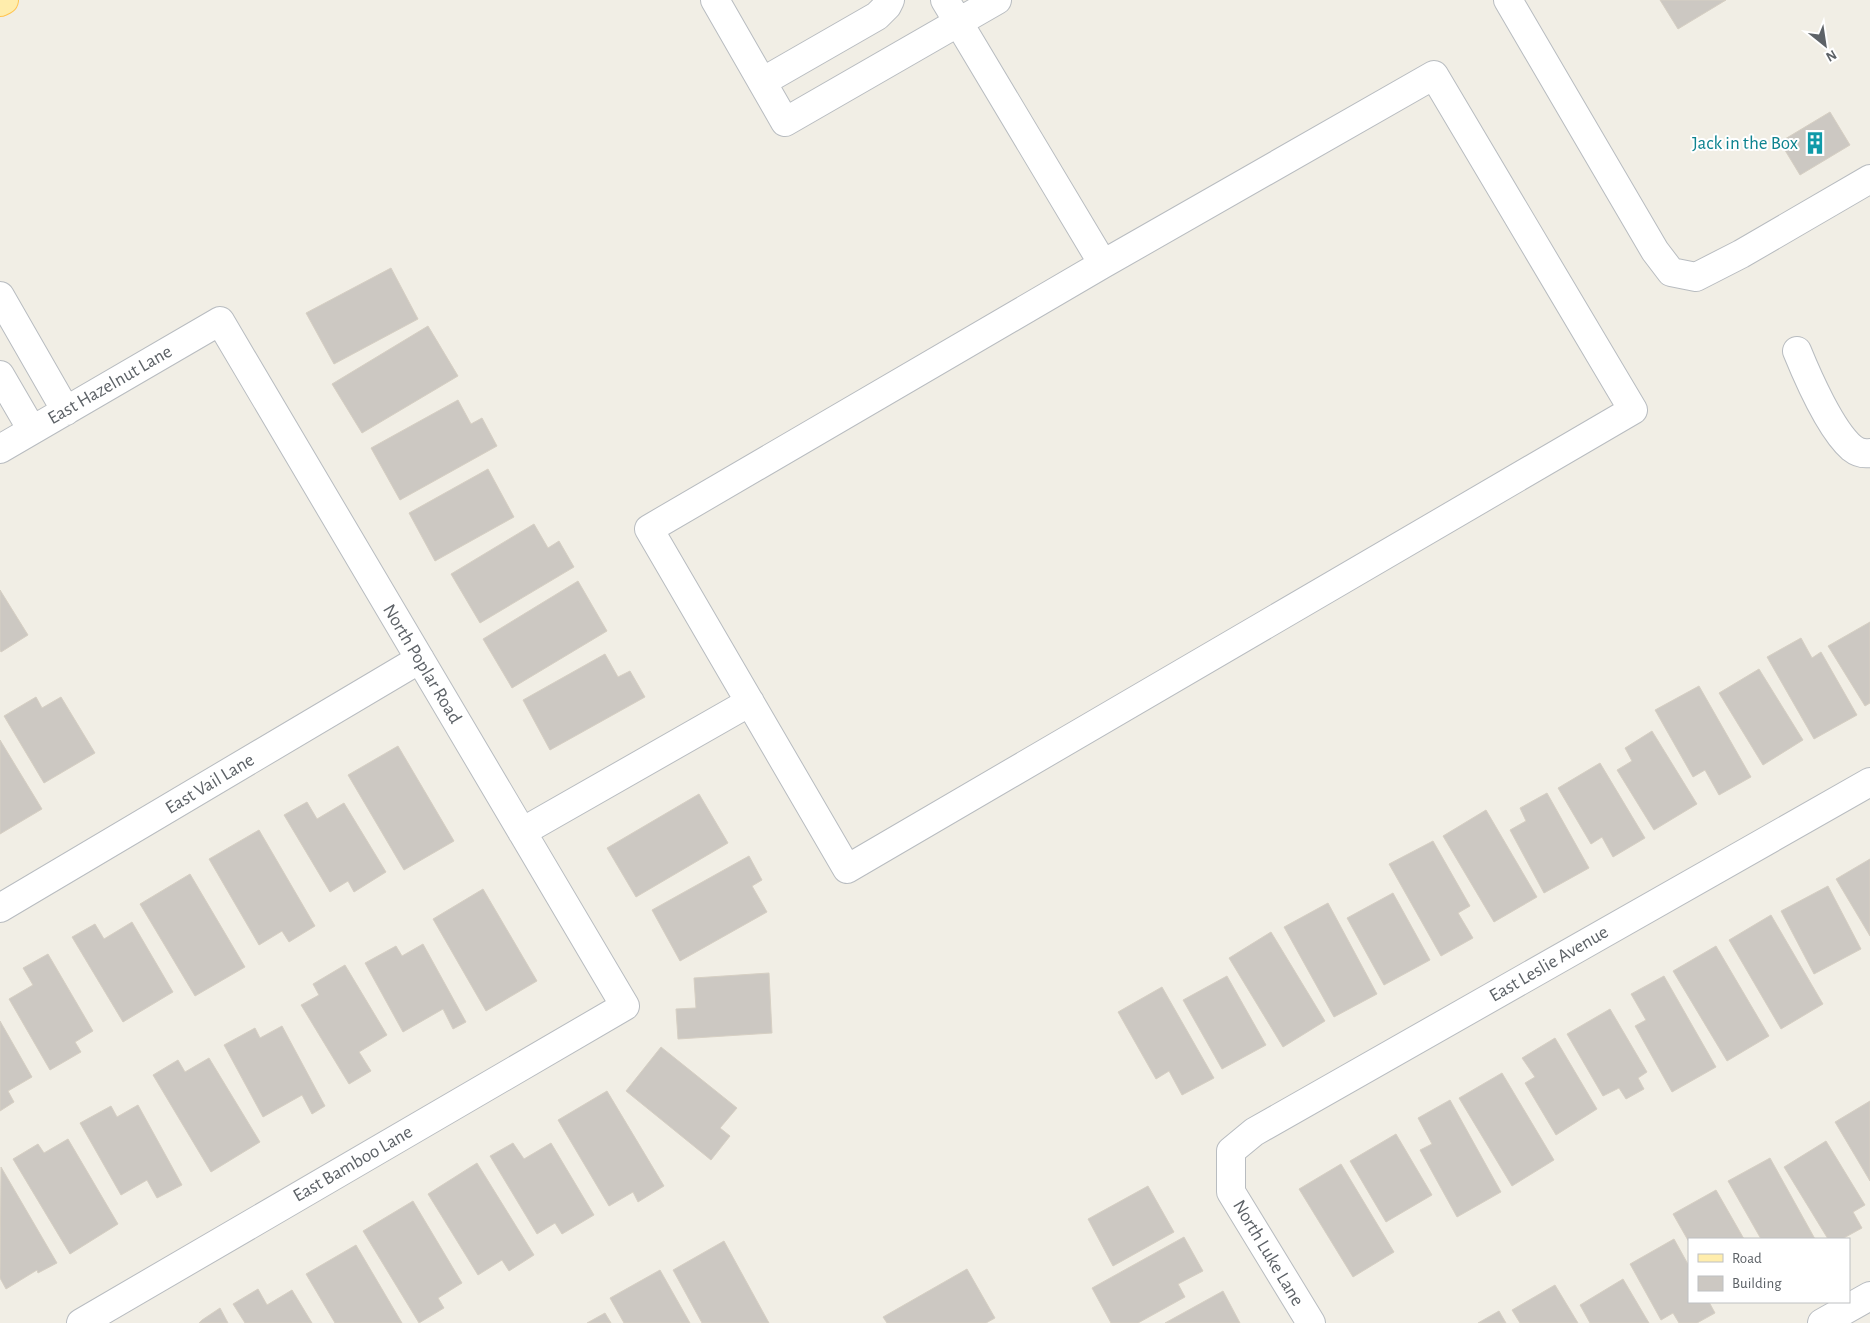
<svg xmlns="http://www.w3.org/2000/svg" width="1870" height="1323" font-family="'Alegreya Sans',sans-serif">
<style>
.building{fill:#ccc8c2;stroke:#d6cfc3}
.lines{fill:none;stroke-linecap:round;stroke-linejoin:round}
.minor-casing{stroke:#b8bcc0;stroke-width:30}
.major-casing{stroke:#ffc450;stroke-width:30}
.minor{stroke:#fff;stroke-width:28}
.major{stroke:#ffedac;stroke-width:28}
.labels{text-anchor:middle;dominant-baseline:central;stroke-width:4;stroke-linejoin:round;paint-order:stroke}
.culture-label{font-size:19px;fill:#0d838f;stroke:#fff;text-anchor:end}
.street-label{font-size:19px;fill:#5d6267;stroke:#fff}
</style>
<rect width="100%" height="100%" fill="#f1eee5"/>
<path class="building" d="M1660 0H1726L1678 29Z
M1830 112 1850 145 1800 175 1780 142Z
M391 268 418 319 334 364 306 313Z
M428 326 458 376 362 433 332 384Z
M458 400 471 424 482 418 497 446 400 500 371 448Z
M488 469 514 517 435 561 409 513Z
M534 524 548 548 559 541 574 567 480 623 451 574Z
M578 581 607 631 512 688 483 639Z
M0 590 28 635 1 652 0 650Z
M1870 622V703L1865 706 1828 646Z
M1801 638 1812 658 1821 652 1857 715 1814 739 1767 657Z
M605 654 618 677 630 671 645 697 550 750 523 700Z
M1759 669 1803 740 1763 765 1719 693Z
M1699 686 1751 777 1719 795 1705 770 1693 777 1655 710Z
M36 697 42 708 61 697 95 753 44 783 4 716Z
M1652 731 1697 804 1654 830 1617 770 1632 761 1625 748Z
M0 740 42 809 0 834Z
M398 746 454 841 404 870 348 775Z
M1600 763 1645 838 1613 857 1602 837 1591 844 1558 788Z
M1547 793 1589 868 1544 893 1510 830 1526 821 1520 808Z
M699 794 728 843 636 897 607 848Z
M307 802 317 819 344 803 386 872 354 892 348 881 330 892 284 815Z
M1486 810 1537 897 1494 922 1443 836Z
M259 830 315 926 289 942 282 931 259 945 209 859Z
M1433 841 1470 906 1458 913 1473 938 1441 956 1389 864Z
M749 856 762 880 752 886 767 912 680 961 652 910Z
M1870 859V936L1836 879Z
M190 874 245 967 195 996 140 904Z
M1828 886 1861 949 1814 974 1781 911Z
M483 889 537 981 486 1011 433 919Z
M1393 893 1430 960 1384 985 1347 918Z
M1328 903 1377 994 1334 1017 1284 927Z
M1771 915 1823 1004 1781 1029 1729 940Z
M132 922 173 992 123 1022 72 937 95 924 104 939Z
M1271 932 1325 1021 1283 1047 1229 958Z
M423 944 466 1022 453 1029 443 1009 403 1032 365 963 396 946 402 956Z
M1716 946 1769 1036 1727 1061 1673 971Z
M48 954 93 1031 75 1042 81 1052 50 1070 9 999 33 985 23 968Z
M345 965 387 1035 359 1052 371 1071 349 1084 301 1005 319 995 313 984Z
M769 973 772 1033 678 1039 676 1009 696 1008 694 978Z
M1227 976 1266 1045 1222 1069 1183 1000Z
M1664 976 1716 1067 1672 1092 1635 1026 1646 1020 1631 994Z
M1162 987 1214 1078 1182 1095 1169 1071 1156 1079 1118 1012Z
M1610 1009 1647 1072 1638 1078 1644 1089 1626 1099 1619 1088 1603 1096 1567 1034Z
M0 1021 32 1077 8 1091 14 1102 0 1111Z
M282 1026 325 1106 312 1114 302 1095 263 1117 224 1045 255 1028 260 1038Z
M1555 1038 1597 1109 1556 1135 1525 1083 1535 1077 1522 1058Z
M661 1047 737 1108 720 1128 730 1136 711 1160 626 1091Z
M209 1058 260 1142 211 1172 153 1075 178 1060 185 1072Z
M1502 1073 1554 1160 1512 1186 1459 1098Z
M607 1091 664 1186 638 1202 633 1192 609 1206 558 1120Z
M1450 1100 1501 1192 1457 1217 1420 1150 1432 1144 1418 1118Z
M1870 1101V1181L1835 1122Z
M138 1105 182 1185 157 1198 147 1180 121 1195 80 1123 111 1106 117 1117Z
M1396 1134 1432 1195 1386 1222 1350 1161Z
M68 1139 118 1224 70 1254 13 1159 38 1144 44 1153Z
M1826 1141 1865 1205 1853 1212 1862 1228 1842 1239H1828L1784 1167Z
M513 1143 524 1159 551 1143 594 1215 562 1234 555 1223 537 1234 490 1156Z
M1770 1158 1815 1239H1761L1728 1181Z
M477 1163 534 1255 509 1271 502 1260 478 1275 428 1194Z
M1341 1164 1394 1252 1353 1277 1299 1189Z
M1 1167 57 1263 38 1273 37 1270 6 1289 0 1278Z
M1148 1186 1174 1232 1113 1266 1088 1219Z
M1716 1190 1744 1239H1689V1242L1673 1214Z
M413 1201 462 1283 438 1298 444 1308 419 1323 363 1231Z
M1184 1237 1203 1271 1178 1284 1185 1297 1138 1323H1111L1092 1288Z
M1674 1239 1689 1266V1302H1709L1715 1313 1697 1323H1679L1673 1313 1661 1320 1630 1264Z
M724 1241 769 1323H702L673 1270Z
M356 1245 402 1323H335L306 1274Z
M967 1269 995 1318 986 1323H887L883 1317Z
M660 1270 690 1323H624L610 1298Z
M1623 1279 1649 1323H1590L1580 1305Z
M1555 1285 1578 1323H1520L1512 1310Z
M258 1289 267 1305 292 1290 312 1323H245L233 1304Z
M1223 1291 1240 1323H1165Z
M220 1308 228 1323H199L202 1320Z
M1499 1311 1506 1323H1478Z
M605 1313 611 1323H587Z"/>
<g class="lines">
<defs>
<path id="minor" d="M715 0 785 122 997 0
M945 0 1103 264
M1508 0 1655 251 1671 272 1696 277 1741 254 1870 179
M1434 75 1633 410 847 869 649 529 1103 264Z
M762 82 877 16 887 6 890 0
M0 296 66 411
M1797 351C1808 378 1831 430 1852 448 1857 452 1864 454 1870 453
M0 375 32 430
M0 449 220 321 625 1006 81 1323
M522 832 750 702
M0 908 420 659
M1311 1323 1231 1192V1151L1254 1132 1870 782
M1822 1323 1870 1296"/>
<path id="major" d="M0 2 4 0"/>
</defs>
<use href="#minor" class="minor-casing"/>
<use href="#major" class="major-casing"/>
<use href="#minor" class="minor"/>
<use href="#major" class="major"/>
</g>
<defs>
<symbol id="building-bare" viewBox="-9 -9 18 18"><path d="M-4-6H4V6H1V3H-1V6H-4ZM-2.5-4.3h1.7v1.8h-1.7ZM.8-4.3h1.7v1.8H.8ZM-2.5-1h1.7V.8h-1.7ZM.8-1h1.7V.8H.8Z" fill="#0f9aa8" stroke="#fff" stroke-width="2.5" paint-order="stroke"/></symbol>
</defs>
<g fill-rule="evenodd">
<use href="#building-bare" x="1799" y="127" width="32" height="32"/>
</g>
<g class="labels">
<g class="culture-label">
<text x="1798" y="143">Jack in the Box</text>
</g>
<g class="street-label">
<text transform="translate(110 385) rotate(-30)">East Hazelnut Lane</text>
<text transform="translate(422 664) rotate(59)">North Poplar Road</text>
<text transform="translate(210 784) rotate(-31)">East Vail Lane</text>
<text transform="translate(1549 964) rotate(-30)">East Leslie Avenue</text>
<text transform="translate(353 1164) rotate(-30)">East Bamboo Lane</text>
<text transform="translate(1268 1253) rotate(59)">North Luke Lane</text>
</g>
</g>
<rect x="1688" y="1238" width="162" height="65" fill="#ffffff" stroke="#bec0c2"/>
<rect x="1698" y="1254" width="25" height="8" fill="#ffedac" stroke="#bec0c2"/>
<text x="1732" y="1263" font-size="15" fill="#5d6267">Road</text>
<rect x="1698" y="1276" width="25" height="15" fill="#ccc8c2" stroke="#bec0c2"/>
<text x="1732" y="1288" font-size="15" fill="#5d6267">Building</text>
<g transform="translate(1825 45) rotate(150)" stroke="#ffffff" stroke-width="4" paint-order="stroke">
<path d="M0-4L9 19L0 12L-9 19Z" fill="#5d6267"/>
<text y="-8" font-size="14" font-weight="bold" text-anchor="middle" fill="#5d6267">N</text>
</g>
</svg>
